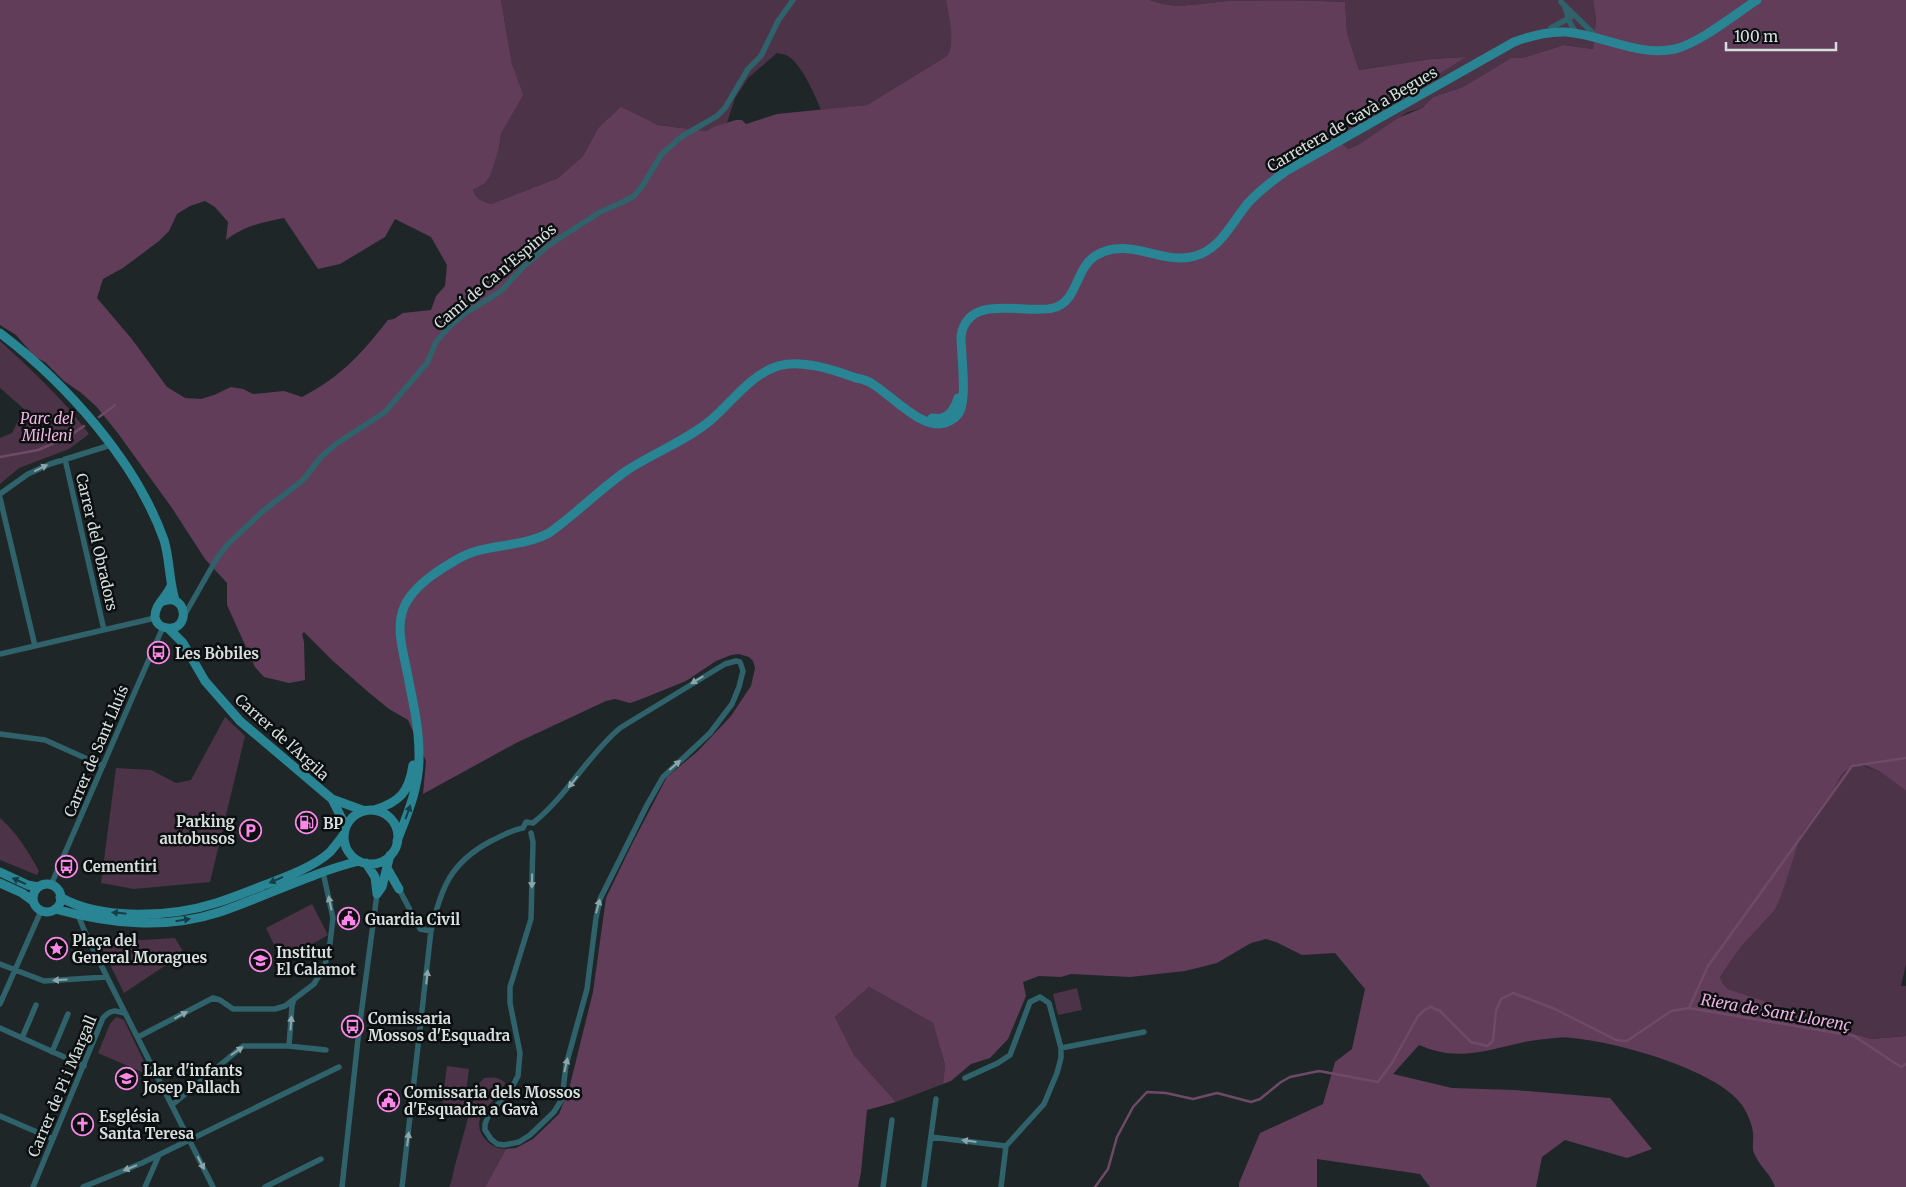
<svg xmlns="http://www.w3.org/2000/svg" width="1906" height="1187" font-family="Merriweather,serif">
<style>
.green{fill:#4d3348}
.forest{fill:#613d5a;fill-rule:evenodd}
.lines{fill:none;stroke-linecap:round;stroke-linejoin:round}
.stream{stroke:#6f4a67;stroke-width:2.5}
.street{stroke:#2f626b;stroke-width:5.5}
.secondary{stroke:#298493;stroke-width:9}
.oneway{fill:#8ca6aa}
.oneway2{fill:#173e44}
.labels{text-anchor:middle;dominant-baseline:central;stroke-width:5;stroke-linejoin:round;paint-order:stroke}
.street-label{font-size:15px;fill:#d8ddde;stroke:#0b0f0f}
.park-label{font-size:15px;font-style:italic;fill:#f4b5e7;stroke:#0b0f0f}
.poi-label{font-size:15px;font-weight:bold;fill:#d8ddde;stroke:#0b0f0f;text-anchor:start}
.water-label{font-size:16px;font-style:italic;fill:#eeb0e2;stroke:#0b0f0f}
</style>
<rect width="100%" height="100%" fill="#1f2628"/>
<path class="green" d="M501 0H946C948 17 956 40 947 56L867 105 821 110C815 95 802 65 788 56 785 54 780 54 777 53L748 78 735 98 727 123 706 131 658 125 621 108 598 128 583 156 558 178 491 204C482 201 476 200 473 190L484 184 499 148 501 134 522 95 512 64Z
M1150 0H1593L1596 19 1593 49 1564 45 1522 58H1511L1463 87 1433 97 1422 108 1408 112 1358 145 1348 149 1327 131 1404 96 1465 57 1431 59 1359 70 1347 33 1345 2C1307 0 1268 0 1230 1 1203 2 1176 11 1150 0Z
M0 341C32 370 63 399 89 434L69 449 19 468 0 484V438L12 433 24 409 0 388Z
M225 717 245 736 210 882 134 889 101 883 116 768 151 770 176 783 191 780Z
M1858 764 1879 771 1906 791V964L1901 986H1906V1036L1871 1039 1826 1025 1780 1006 1728 989 1723 984 1720 977 1740 948 1775 910 1781 897 1797 842 1804 829 1832 792 1842 774 1852 766Z
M0 818C17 833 28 851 39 871L37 875 0 860Z
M312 904 328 935 282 961 266 928Z
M96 936 142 940 175 938 184 953 124 993Z
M869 987 933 1023 945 1065 943 1084 896 1102 854 1055 835 1017Z
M1077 988 1082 1010 1058 1015 1053 994Z
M116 1017 124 1020 151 1076 98 1053 110 1024Z
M447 1066 469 1069 463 1116 441 1113Z
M484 1078C491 1077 500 1077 505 1083 498 1103 465 1116 486 1140 491 1146 498 1149 506 1149L485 1187H449L451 1183 455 1165 477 1086Z"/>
<path class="forest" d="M0 0H501L512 64 523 95 501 134 499 148 490 176 484 184 473 190C476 200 483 201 491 204L558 178 583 156 598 128 621 107 658 125 706 131 716 126 736 120H742L746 124 777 114 867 105 947 56C956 40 948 17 946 0H1150C1176 11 1203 2 1230 1 1268 0 1307 0 1345 2L1347 33 1359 70 1431 59 1466 57 1404 96 1328 131 1348 149 1358 145 1398 118 1422 108 1433 97 1463 87 1511 58H1522L1564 45 1593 49 1596 19 1593 0H1906V791L1879 771 1864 765 1858 764 1852 766 1842 774 1832 792 1801 834 1781 897 1775 910 1740 948 1720 977 1723 984 1728 989 1780 1006 1826 1025 1871 1039 1906 1036V1187H1775C1771 1174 1760 1167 1755 1155 1751 1149 1754 1140 1753 1133 1752 1123 1747 1113 1742 1105 1716 1069 1616 1042 1572 1038 1564 1037 1554 1038 1546 1039 1511 1041 1473 1061 1437 1051 1431 1050 1425 1047 1419 1045L1393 1074 1452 1088 1515 1090 1610 1098 1652 1149 1627 1158 1565 1140 1542 1157 1536 1187H1430L1420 1174 1317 1159V1187H1239V1183L1260 1133 1323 1104 1335 1062 1352 1049 1365 989 1335 953 1302 955 1276 942 1266 939 1251 943 1217 963 1185 971 1130 977 1071 974 1061 977 1039 976 1023 982 1026 996 1008 1039 990 1058 971 1064 951 1081 943 1084 945 1065 933 1023 869 987 835 1017 854 1055 896 1102 867 1110 861 1172 858 1187H485L506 1149 516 1148 533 1139 559 1114 569 1089 593 992 606 898 632 844 667 777 698 751 731 716 751 686 755 668 753 661 749 657 739 654 731 655 716 661 686 681 639 700 630 703 615 699 606 701 516 743 423 794 426 761 408 720 389 709 367 691 333 661 304 632 302 634 304 642 305 680 289 683 264 677 255 667 227 605V583L205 559 172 508 117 432 96 406 80 392 64 381 45 362 35 357 16 335 0 325ZM205 201 215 207 228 222 226 240C244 226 263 222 284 218L318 269 340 264 385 237 395 219 431 237 447 265 445 286 436 296 431 310 403 313 394 319 388 320C361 354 342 376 302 397L284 391 253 394 243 389 231 387 214 395 201 399 185 398 167 387 131 338 97 298 103 279 123 268 159 241 169 231 177 214 190 206Z"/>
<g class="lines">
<path class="stream" d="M99 417 115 405
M0 457 38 450 68 437 84 426
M1689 1008 1708 966 1852 766 1906 758
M1095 1187 1108 1169 1117 1137 1133 1107 1147 1092 1166 1093 1193 1099 1217 1093 1251 1102 1260 1099 1281 1082 1290 1077 1319 1071 1378 1082 1392 1063 1418 1016 1426 1009 1431 1007 1440 1011 1471 1042 1487 1046 1493 1041 1496 1011 1501 999 1513 993 1555 1009 1616 1040 1627 1041 1671 1011 1689 1008 1854 1036 1901 1067 1906 1064"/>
<path class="street" d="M1561 2 1593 33
M1564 5C1568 13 1568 23 1574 29
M1551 28 1571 17
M65 459 104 630
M0 494 28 474 50 464 111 445
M0 498 35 646
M184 616 217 558 228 544 263 511 303 480 321 457 336 444 385 412 427 363 436 342 448 328 464 314 501 291 523 267 549 245 600 212 623 202 634 196 643 185 661 155 681 137 717 116 725 108 748 69 761 56 778 21 793 0
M0 654 155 618
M0 734 45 740 103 766
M523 828 526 822 533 823
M531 833 533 842 531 919 510 987V1003L520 1053 518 1076 510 1091 489 1114 485 1124V1130L491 1139 497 1144 504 1145 519 1142 530 1135 554 1112 562 1099 566 1065 587 989 596 918 600 899 647 805 663 777 710 733 732 704 739 687 743 671 740 662 736 661 725 664 620 728C587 756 567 796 533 823
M51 885 163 627
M399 889 420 929 431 931
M78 915 85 932 107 977 213 1187
M0 964 44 981 107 977
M0 1004 41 911
M0 1028 84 1066
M138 1037 213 998 220 1000 233 1009H275L285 1006 314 984 325 965 330 943 333 918 323 872
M22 1038 36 1005
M289 1046 292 1006 294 999
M1061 1048 1144 1032
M52 1052 68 1014
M965 1078 998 1063 1010 1055 1030 1002 1040 997 1049 1003 1061 1048V1058L1057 1073 1044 1104 1006 1146
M172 1105 243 1046H289L326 1050
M0 1116 53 1139
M931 1137 1006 1146
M33 1187 103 1018C111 1009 115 1010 126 1014
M83 1187 142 1163 339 1067
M145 1187 159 1155
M265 1187 321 1159
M342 1187 359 1030 377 894
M402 1187 431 931C441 888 450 863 491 841 502 836 511 830 523 828
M883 1187 892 1120
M924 1187 936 1099
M1001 1187 1006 1146"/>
<path class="secondary" d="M0 333C66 383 136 461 164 540 170 560 169 581 175 600
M932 418C946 421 954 411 958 398
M161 602C188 590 191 632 167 628 160 627 157 624 155 618 154 605 166 598 171 586
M169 629 183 643 205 681 240 721 332 799 365 811
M332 799 346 827
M374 810C400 802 409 792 413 765
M344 837a27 27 0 1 1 54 0a27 27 0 1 1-54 0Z
M397 841C408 813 420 785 419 754 419 730 414 706 409 682 405 655 391 623 409 598 420 582 439 570 456 560 486 542 519 549 549 533 576 514 599 490 626 471 653 453 686 441 711 420 732 402 750 375 778 366 802 359 834 370 856 378 862 379 869 381 874 385 892 396 922 430 945 423 951 421 958 416 960 411 967 396 961 354 961 336 968 292 1025 315 1053 308 1078 302 1075 269 1095 256 1128 235 1163 266 1195 256 1221 249 1232 222 1248 203 1259 191 1272 181 1286 171L1514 42C1530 36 1548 31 1566 32 1603 35 1638 57 1675 49 1700 43 1735 14 1757 0
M366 863 375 877 377 894
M387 868 399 889
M0 872 28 885 38 887
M0 883 22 893 33 901
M33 898a14 14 0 1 1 28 0a14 14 0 1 1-28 0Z
M377 894 382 887 390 855
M60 897C101 921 172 917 216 903 232 898 247 892 262 886 283 878 314 867 330 852 335 846 340 840 344 834
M55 909C110 924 165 930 220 912 267 896 311 873 359 861"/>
</g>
<defs><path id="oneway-solid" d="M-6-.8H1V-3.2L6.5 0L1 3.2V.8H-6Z" transform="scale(1.25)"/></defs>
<g class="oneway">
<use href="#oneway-solid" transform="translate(41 468) rotate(-26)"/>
<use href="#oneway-solid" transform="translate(697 680) rotate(149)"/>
<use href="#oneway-solid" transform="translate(675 765) rotate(-41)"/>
<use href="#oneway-solid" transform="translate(573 782) rotate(129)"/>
<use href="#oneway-solid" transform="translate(532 881) rotate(91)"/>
<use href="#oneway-solid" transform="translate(330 903) rotate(-102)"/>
<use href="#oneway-solid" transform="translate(598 906) rotate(-75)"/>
<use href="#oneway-solid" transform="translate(427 977) rotate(-84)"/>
<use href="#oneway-solid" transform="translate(60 980) rotate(176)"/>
<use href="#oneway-solid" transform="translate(181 1015) rotate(-28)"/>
<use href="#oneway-solid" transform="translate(291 1023) rotate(-86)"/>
<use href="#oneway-solid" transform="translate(237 1051) rotate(-35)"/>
<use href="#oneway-solid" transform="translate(566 1065) rotate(-77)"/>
<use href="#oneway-solid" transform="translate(408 1139) rotate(-83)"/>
<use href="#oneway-solid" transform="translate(969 1141) rotate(-173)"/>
<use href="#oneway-solid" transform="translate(201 1163) rotate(63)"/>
<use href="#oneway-solid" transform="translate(130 1168) rotate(158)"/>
</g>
<g class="oneway2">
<use href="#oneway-solid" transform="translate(408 812) rotate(-70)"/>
<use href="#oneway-solid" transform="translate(276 880) rotate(156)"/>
<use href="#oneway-solid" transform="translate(19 881) rotate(-156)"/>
<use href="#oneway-solid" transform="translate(119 913) rotate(-174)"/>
<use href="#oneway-solid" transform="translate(183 920) rotate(-9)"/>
</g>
<defs>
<symbol id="bus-ring" viewBox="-11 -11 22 22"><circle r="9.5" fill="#0b0f0f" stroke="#fa87e7" stroke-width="1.5"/><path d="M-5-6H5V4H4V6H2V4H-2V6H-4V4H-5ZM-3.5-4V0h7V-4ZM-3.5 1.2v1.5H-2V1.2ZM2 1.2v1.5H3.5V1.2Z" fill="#fa87e7"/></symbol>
<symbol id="fuel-ring" viewBox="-11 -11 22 22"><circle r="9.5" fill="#0b0f0f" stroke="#fa87e7" stroke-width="1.5"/><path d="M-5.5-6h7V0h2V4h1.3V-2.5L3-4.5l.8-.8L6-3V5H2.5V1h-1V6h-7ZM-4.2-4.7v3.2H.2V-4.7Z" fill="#fa87e7"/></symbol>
<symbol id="parking-ring" viewBox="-11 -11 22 22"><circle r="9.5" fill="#0b0f0f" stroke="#fa87e7" stroke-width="1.5"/><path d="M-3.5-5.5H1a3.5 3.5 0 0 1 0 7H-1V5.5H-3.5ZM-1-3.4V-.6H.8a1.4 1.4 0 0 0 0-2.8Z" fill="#fa87e7"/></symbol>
<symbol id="civic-ring" viewBox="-11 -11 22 22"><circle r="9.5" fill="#0b0f0f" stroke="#fa87e7" stroke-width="1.5"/><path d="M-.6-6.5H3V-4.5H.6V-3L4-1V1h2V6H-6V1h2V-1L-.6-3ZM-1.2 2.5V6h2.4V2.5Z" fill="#fa87e7"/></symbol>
<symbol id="sight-ring" viewBox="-11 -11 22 22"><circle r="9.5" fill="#0b0f0f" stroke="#fa87e7" stroke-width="1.5"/><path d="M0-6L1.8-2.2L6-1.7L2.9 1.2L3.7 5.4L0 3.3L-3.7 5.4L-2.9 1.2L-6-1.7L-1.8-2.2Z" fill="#fa87e7"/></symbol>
<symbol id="school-ring" viewBox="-11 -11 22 22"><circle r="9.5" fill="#0b0f0f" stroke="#fa87e7" stroke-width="1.5"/><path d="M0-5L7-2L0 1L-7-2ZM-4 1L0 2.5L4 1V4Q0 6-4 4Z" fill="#fa87e7"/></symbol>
<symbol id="church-ring" viewBox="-11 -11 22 22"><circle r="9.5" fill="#0b0f0f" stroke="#fa87e7" stroke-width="1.5"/><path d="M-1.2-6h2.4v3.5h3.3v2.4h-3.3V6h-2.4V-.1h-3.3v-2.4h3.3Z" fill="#fa87e7"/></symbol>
</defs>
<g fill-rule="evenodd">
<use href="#bus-ring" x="146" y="640" width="25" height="25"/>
<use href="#fuel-ring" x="294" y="810" width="25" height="25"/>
<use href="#parking-ring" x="238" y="818" width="25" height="25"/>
<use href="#bus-ring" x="54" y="854" width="25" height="25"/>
<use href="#civic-ring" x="336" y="906" width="25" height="25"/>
<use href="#sight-ring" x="44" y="936" width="25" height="25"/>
<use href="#school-ring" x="248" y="948" width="25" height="25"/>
<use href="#bus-ring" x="340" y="1014" width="25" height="25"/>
<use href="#school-ring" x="114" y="1066" width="25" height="25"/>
<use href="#civic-ring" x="376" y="1088" width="25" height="25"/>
<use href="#church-ring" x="70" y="1112" width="25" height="25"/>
</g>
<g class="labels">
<g class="street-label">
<text transform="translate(1352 119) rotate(-30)">Carretera de Gavà a Begues</text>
<text transform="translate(495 276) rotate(-40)">Camí de Ca n'Espinós</text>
<text transform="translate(97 542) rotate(77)">Carrer del Obradors</text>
<text transform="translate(282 737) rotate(42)">Carrer de l'Argila</text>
<text transform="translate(96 751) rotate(-67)">Carrer de Sant Lluís</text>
<text transform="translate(62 1086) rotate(-67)">Carrer de Pi i Margall</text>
</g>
<g class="park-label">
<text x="47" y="418">Parc del<tspan x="47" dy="17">Mil·leni</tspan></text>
</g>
<g class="poi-label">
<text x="175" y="653">Les Bòbiles</text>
<text x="235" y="821" text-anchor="end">Parking<tspan x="235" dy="17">autobusos</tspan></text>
<text x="323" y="823">BP</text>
<text x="83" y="866">Cementiri</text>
<text x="365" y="919">Guardia Civil</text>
<text x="72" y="940">Plaça del<tspan x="72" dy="17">General Moragues</tspan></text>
<text x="276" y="952">Institut<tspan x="276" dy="17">El Calamot</tspan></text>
<text x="368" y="1018">Comissaria<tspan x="368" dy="17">Mossos d'Esquadra</tspan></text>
<text x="143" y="1070">Llar d'infants<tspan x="143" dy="17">Josep Pallach</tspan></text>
<text x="404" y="1092">Comissaria dels Mossos<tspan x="404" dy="17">d'Esquadra a Gavà</tspan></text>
<text x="99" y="1116">Església<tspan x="99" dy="17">Santa Teresa</tspan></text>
</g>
<g class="water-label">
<text transform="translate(1776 1012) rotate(10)">Riera de Sant Llorenç</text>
</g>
</g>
<path d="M1726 42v8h110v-8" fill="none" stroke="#d8ddde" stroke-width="2.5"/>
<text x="1734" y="42" font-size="15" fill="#d8ddde" stroke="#0b0f0f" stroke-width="4" paint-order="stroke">100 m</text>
</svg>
